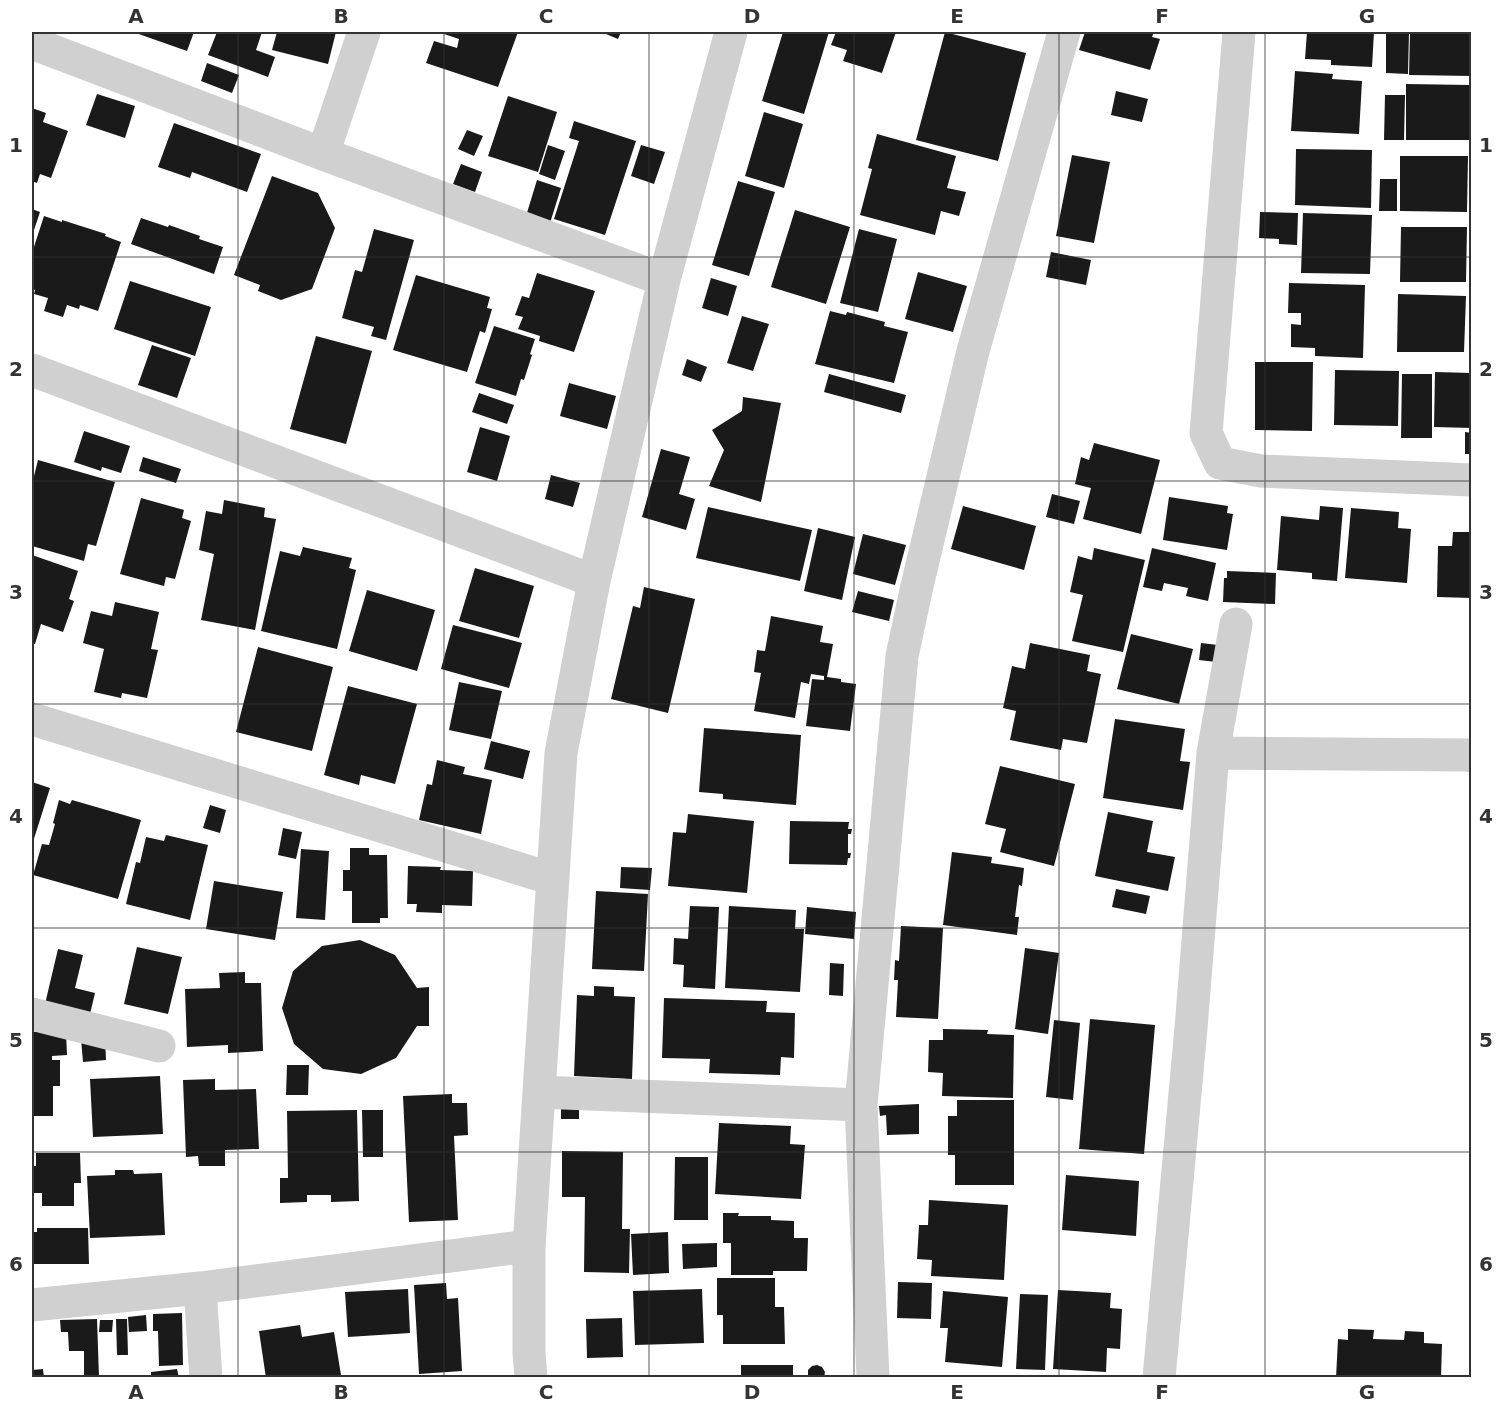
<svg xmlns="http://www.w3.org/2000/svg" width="1503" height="1409" font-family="'DejaVu Sans',sans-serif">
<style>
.building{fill:#1a1a1a}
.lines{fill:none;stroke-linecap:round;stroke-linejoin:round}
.minor{stroke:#d0d0d0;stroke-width:33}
.grid{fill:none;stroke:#333;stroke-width:1.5;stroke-opacity:0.55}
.neatline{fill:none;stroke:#333;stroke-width:2}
.grid-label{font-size:20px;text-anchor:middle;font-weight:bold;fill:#333}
</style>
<rect width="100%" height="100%" fill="#fff"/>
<path class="building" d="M133 32H194L187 51Z
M217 32H262L256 50 275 57 268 77 208 55Z
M277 32H336L328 64 272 50Z
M438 32H518L498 87 426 63 434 41 457 48 459 39Z
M601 32H621L618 39Z
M783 32H829L804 114 762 101Z
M836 32H896L882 73 843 61 847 50 831 45Z
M945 32 1026 53 998 161 916 140Z
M1085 32H1154L1152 37 1160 39 1150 70 1079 50Z
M1307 32H1374L1372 67 1331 65V60L1305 59Z
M1386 32H1409L1408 74 1386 73Z
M1410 32H1472V76L1409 75Z
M207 63 239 75 232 93 201 81Z
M1295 71 1333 74 1332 79 1362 81 1359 134 1291 131Z
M1406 84 1471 85V140H1406Z
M1116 91 1148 99 1142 122 1111 115Z
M97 94 135 106 125 138 86 125Z
M1385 95H1405L1404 140H1384Z
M508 96 557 112 538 172 488 156Z
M32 108 46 113 43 122 68 131 51 178 40 174 37 183 32 181Z
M764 112 803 124 784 188 745 176Z
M574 121 636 141 605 235 554 219 579 141 569 138Z
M174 123 261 154 247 192 192 172 190 178 158 167Z
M467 130 483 136 474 156 458 149Z
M877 134 956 156 947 188 966 192 959 216 941 211 935 235 860 215 872 169 868 168Z
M548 145 565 151 555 180 539 174Z
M641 145 665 152 654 184 631 176Z
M1296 149 1372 150 1371 208 1295 205Z
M1072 155 1110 162 1094 243 1056 236Z
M1400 156H1468L1467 212 1400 211Z
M461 164 482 172 475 192 453 184Z
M272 176 318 193 335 228 312 289 281 300 258 291 260 285 234 275Z
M1380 179H1397V211H1379Z
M537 180 561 188 550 223 526 216Z
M738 181 775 192 749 276 712 265Z
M32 209 40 212 32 236Z
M795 210 850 227 826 304 771 287Z
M1260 212 1298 213 1297 245 1279 244V239L1259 238Z
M1303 213 1372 215 1370 274 1301 273Z
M44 216 62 222V220L106 234 105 236 121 242 98 311 80 305 79 309 67 305 63 317 44 311 48 298 34 294 35 290 32 289V253Z
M141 218 168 227 169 225 200 236 199 239 223 247 214 274 131 244Z
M1401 227H1467L1466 282H1400Z
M374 229 414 240 386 340 371 336 374 327 342 318 355 270 362 272Z
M859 229 897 239 878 312 840 303Z
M1051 252 1091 260 1086 285 1046 277Z
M918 272 967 286 953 332 905 319Z
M537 273 595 291 574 352 539 341 540 336 518 329 523 317 515 315 522 296 529 298Z
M416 275 490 297 487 308 492 309 485 333 480 331 467 372 393 350Z
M711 278 737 286 728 316 702 308Z
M130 281 211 307 195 356 114 329Z
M1289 283 1365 285 1363 358 1315 356V348L1291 347V324L1301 325V313H1288Z
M1398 294 1466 296 1464 352H1397Z
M830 311 846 315 847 312 885 322 884 326 908 332 894 383 815 364Z
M742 316 769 324 753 371 727 363Z
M494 326 535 339 530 354 532 355 524 380 521 379 516 396 475 383Z
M316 336 372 351 346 444 290 429Z
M152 345 191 358 177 398 138 385Z
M687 359 707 367 701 382 682 375Z
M1255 362H1313L1312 431 1255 430Z
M1335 370 1399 371 1398 426 1334 425Z
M1435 372 1472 373V428L1434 427Z
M829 374 906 395 901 413 824 392Z
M1402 374H1432V438H1401Z
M569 383 616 396 607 429 560 416Z
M479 393 514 405 507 424 472 412Z
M743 397 781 403 761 502 709 486 724 450 712 430 742 411Z
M480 427 510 436 497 481 467 472Z
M84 431 130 446 121 473 102 467 101 471 74 462Z
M1465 432 1472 433V454H1465Z
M1094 443 1160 460 1141 534 1083 519 1091 488 1075 484 1081 457 1089 460Z
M661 449 690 457 679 494 695 499 686 530 642 517Z
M143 457 181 469 176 483 139 471Z
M38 460 115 482 96 546 88 544 84 561 32 546V484Z
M551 475 580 483 573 507 545 499Z
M1052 494 1080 501 1074 524 1046 517Z
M1169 497 1228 506 1227 513 1233 514 1227 550 1163 540Z
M141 498 184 510 182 518 191 521 175 579 166 577 164 586 120 574Z
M224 500 265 508 264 517 276 519 255 630 201 620 214 554 199 550 206 511 222 514Z
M963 506 1036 526 1024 570 951 549Z
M1320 506 1343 508 1337 581 1312 579V573L1277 570 1281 516 1319 520Z
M708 507 812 530 800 581 696 558Z
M1351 508 1399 512 1398 528 1411 529 1407 583 1345 578Z
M818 528 855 537 842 600 804 591Z
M1453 532H1472V598L1437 597 1438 546H1452Z
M863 534 906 545 895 585 853 574Z
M303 547 352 558 349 568 356 570 337 649 261 631 280 551 300 556Z
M1094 548 1145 560 1123 652 1072 641 1083 595 1070 592 1078 556 1092 560Z
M1152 548 1216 563 1208 601 1186 596 1188 588 1164 583 1162 591 1143 587Z
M32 555 78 571 69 599 74 601 63 632 41 624 35 644 32 643Z
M475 568 534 586 519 638 459 621Z
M1227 571 1276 573 1275 604 1223 602 1224 578H1227Z
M644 587 695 599 668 713 611 699 633 606 640 608Z
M367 590 435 610 417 671 349 651Z
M858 591 894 600 889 621 852 612Z
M115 602 159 612 151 649 158 650 147 698 122 693 121 698 94 692 104 649 83 643 91 611 112 616Z
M771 616 823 626 820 642 833 644 827 677 841 679V682L856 684 850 731 806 726 812 679 824 680V676L811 674 809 684 801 682 795 718 754 711 761 673 754 672 757 650 765 651Z
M453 625 522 643 509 688 441 669Z
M1131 634 1193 649 1179 704 1117 689Z
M1030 643 1090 655 1087 671 1101 674 1087 743 1063 739 1061 750 1010 740 1016 711 1003 708 1012 666 1025 669Z
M1201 643 1218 645 1216 662 1199 660Z
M258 647 333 667 312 751 236 732Z
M459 682 502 691 491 739 449 730Z
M348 686 417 704 395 784 361 775 359 785 324 775Z
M1115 719 1185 729 1180 761 1190 762 1183 810 1103 798Z
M704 728 801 735 796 805 723 799V794L699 792Z
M491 741 530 751 523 779 484 769Z
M437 760 465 767 463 774 492 780 481 834 419 820 427 784 432 785Z
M1000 766 1075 784 1054 866 1000 852 1006 829 985 824Z
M32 782 50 788 32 845Z
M59 800 70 804 72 800 141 820 118 899 33 875 42 844 49 845 55 824 53 823Z
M210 805 226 810 220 833 203 828Z
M1108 812 1153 821 1147 852 1175 857 1168 891 1095 876Z
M688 814 754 821 747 893 668 886 673 832 686 833Z
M790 821 849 822 848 829H852L851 834H848V853H851L850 858H848L847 865 789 864Z
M283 828 302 832 296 859 278 855Z
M166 835 208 845 190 920 126 904 136 862 140 863 146 837 164 841Z
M350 848H369V855H387L388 918H380V923H352V891H343V870H350Z
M301 849 329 851 325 920 296 918Z
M952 852 992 857 991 863 1024 868 1022 886 1019 885 1015 917H1019L1017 935 943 925Z
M408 866 441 867 440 870 473 871 472 906 442 905V913L416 912 417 904H407Z
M621 867 652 868 650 890 620 888Z
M214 881 283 892 275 940 206 929Z
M1116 889 1150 896 1146 914 1112 907Z
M596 891 648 894 644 971 592 969Z
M690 906 719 907 715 989 683 987 684 965 673 964 674 938 688 939Z
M729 906 796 910 795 929H804L800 992 725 988Z
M807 907 856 912 854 939 805 934Z
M901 926 943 928 938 1019 896 1017 898 980H894L895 960 899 961Z
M360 940 395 955 417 988 429 987V1026H417L396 1058 361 1074 323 1069 294 1044 282 1008 293 971 322 946Z
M137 947 182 957 168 1014 124 1004Z
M1025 948 1059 953 1048 1034 1015 1029Z
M58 949 83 955 75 988 95 993 90 1014 45 1004Z
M830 963 844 964 843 996 829 995Z
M245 972V983H261L263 1051 228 1053V1045L187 1047 185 989 220 988 219 973Z
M594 986 614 987V996L635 997 632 1079 574 1076 577 995 594 996Z
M664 998 767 1001 766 1012 795 1013 794 1058 781 1057 780 1075 709 1073 710 1059 662 1058Z
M1090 1019 1155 1025 1144 1154 1079 1149Z
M1054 1020 1080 1023 1073 1100 1046 1097Z
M943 1029 988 1030 987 1034 1014 1035 1013 1098 942 1096 943 1073 928 1072 929 1040H943Z
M32 1032H66L67 1055 52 1056V1060H60V1086H53V1116H32Z
M105 1037 106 1060 83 1062 81 1039Z
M287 1065H309L308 1095H286Z
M160 1076 163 1134 93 1137 90 1079Z
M215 1079V1090L256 1089 259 1149 225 1150V1166H199L198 1156 186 1157 183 1080Z
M452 1094V1103H467L468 1135 454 1136 458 1220 409 1222 403 1096Z
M957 1100H1014V1185H955V1155H948V1116H957Z
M561 1102H579V1119H561Z
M919 1104V1134L887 1135 886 1115 880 1116 879 1106Z
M357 1110 359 1201 331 1202V1195H307V1202L280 1203V1178H288L287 1111Z
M362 1110H383V1157H363Z
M719 1123 791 1126 790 1144 805 1145 801 1199 715 1194Z
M562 1151 623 1152 622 1229H630L629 1273 584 1272 585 1197H562Z
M36 1153H80L81 1183H74V1206H42V1193H32V1166H36Z
M675 1157H708V1220H674Z
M115 1170H133L134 1174 162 1173 165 1235 90 1238 87 1176 115 1175Z
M1066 1175 1139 1181 1136 1236 1062 1230Z
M929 1200 1008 1205 1004 1280 931 1276 932 1260 917 1259 919 1225H928Z
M723 1213H739L738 1216H771V1220L794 1221V1238H808L807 1271H773V1275H731V1243H723Z
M37 1228H88L89 1264H32V1232H37Z
M668 1232 669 1273 633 1275 631 1234Z
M717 1243V1267L683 1269 682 1244Z
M717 1278H775V1307H784L785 1344H723V1315H717Z
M898 1282 932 1283 931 1319 897 1318Z
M446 1283 447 1299 458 1298 462 1371 419 1374 414 1285Z
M408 1289 410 1333 348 1337 345 1292Z
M702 1289 704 1343 635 1345 633 1291Z
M1058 1290 1111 1293 1110 1308 1122 1309 1120 1349 1107 1348 1106 1372 1053 1369Z
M943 1291 1008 1297 1002 1367 945 1362 948 1328H940Z
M1020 1294 1048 1295 1045 1370 1016 1369Z
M182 1313 183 1365 159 1366 158 1331H153V1314Z
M146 1315 147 1331 129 1332 128 1317Z
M622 1318 623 1357 587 1358 586 1319Z
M97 1319 99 1377H84V1351H69L68 1332H61L60 1320Z
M116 1319H127L128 1355H117Z
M100 1320H113L112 1332H99Z
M300 1325 302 1337 334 1332 341 1375 324 1378H266L259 1331Z
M1348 1329 1374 1330 1373 1339 1404 1340 1405 1331 1424 1332V1343L1442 1344 1441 1378H1336L1338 1339 1348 1340Z
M741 1365H793V1378H741Z
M817 1365 822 1367 825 1372 824 1378H809L808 1376V1370L812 1366Z
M43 1369 44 1378H32V1370Z
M177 1369 179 1378H151V1372Z"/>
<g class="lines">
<path class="minor" d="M1239 32 1206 433 1220 463 1261 471 1472 480
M32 43 323 154 664 280
M323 154 364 32
M32 370 594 581
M32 719 553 879
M1213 753 1467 755 1472 756
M32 1014 159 1046
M539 1092 861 1105
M200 1288 206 1378
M32 1305 200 1288 529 1246
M531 1378 529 1353V1246L561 753 594 581 664 280 731 32
M873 1378 861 1105 902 656 917 586 973 351 1064 32
M1159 1378 1191 1028 1213 753 1236 624"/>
</g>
<path class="grid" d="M238 32V1378M444 32V1378M649 32V1378M854 32V1378M1059 32V1378M1265 32V1378M32 257H1472M32 481H1472M32 704H1472M32 928H1472M32 1152H1472"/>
<rect width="1503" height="1409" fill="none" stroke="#ffffff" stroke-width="66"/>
<rect x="33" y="33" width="1437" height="1343" class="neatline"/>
<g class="grid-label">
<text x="136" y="23">A</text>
<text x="341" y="23">B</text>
<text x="546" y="23">C</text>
<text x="752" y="23">D</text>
<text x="957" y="23">E</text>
<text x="1162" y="23">F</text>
<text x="1367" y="23">G</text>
<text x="16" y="152">1</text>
<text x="1486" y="152">1</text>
<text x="16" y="376">2</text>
<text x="1486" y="376">2</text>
<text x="16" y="599">3</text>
<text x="1486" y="599">3</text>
<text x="16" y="823">4</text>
<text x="1486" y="823">4</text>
<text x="16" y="1047">5</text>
<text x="1486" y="1047">5</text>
<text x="16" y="1271">6</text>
<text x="1486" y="1271">6</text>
<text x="136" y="1399">A</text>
<text x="341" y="1399">B</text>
<text x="546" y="1399">C</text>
<text x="752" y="1399">D</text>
<text x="957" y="1399">E</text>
<text x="1162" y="1399">F</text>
<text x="1367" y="1399">G</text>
</g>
</svg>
